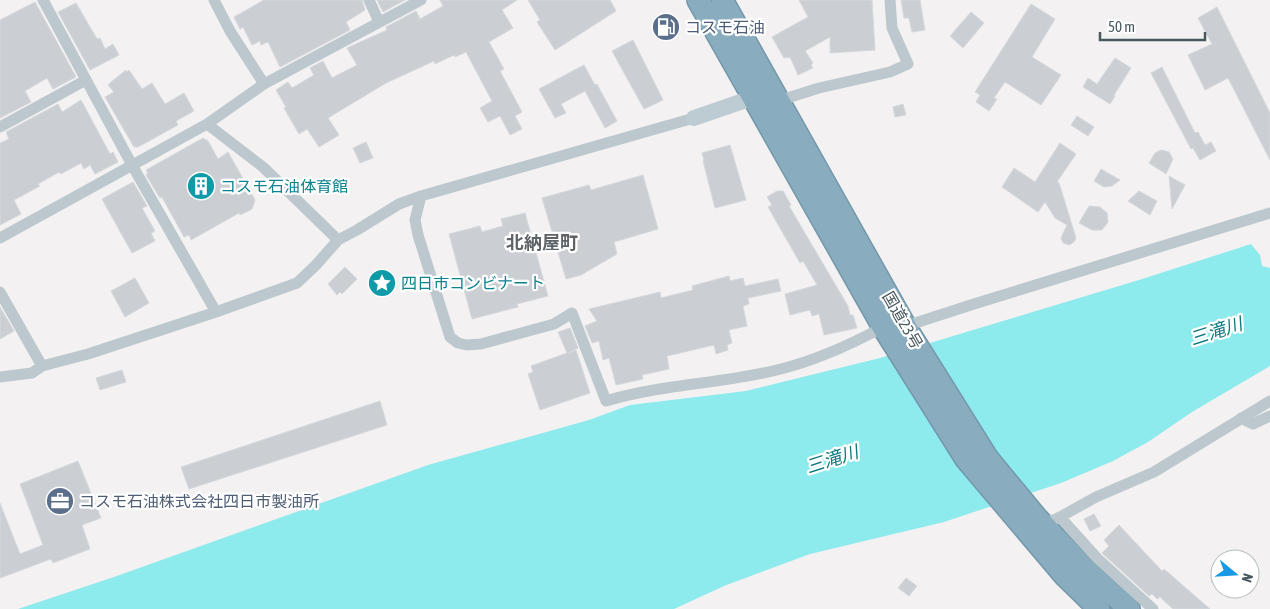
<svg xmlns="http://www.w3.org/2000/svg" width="1270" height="609" font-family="'Asap Condensed','Noto Sans JP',sans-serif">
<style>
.water{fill:#8deaed}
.building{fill:#cbcfd3;stroke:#d5d8dc}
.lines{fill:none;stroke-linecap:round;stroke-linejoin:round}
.highway-casing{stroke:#7498ab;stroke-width:24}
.street{stroke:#bcc8cd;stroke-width:11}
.secondary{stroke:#bdcbd2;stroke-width:16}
.highway{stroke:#89adbf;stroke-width:21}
.labels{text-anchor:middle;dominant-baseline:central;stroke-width:4.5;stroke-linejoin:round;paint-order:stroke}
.service-label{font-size:16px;fill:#4e5e75;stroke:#fff;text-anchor:start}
.culture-label{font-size:16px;fill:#0d838f;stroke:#fff;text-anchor:start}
.street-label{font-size:16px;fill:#48585f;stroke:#fff}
.neighbourhood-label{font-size:18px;font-weight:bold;fill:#5d6366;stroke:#fff}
.water-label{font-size:18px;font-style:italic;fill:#0e7c7f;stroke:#fff}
</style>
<rect width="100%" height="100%" fill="#f3f1f1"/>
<path class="water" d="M1251 244 1260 255 1262 266 1270 268V366L1192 412 1148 442 1113 461 1061 483 944 522 810 554 724 586 674 609H18L114 577 428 465 589 420 630 405 746 391 880 358 1139 280Z"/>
<path class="building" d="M264 0H362L365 10 346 22 350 30 280 67 268 42 261 45 260 41 252 45 243 27 240 29 234 17Z
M377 0H405L383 12Z
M440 0H517L502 10 513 28 489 42 504 69 500 71 522 112 515 116 522 129 510 135 500 116 488 122 480 108 492 101 466 52 455 57 454 55 435 64 434 61 386 83 328 118 339 135 319 147 307 129 299 134 284 108 286 107 276 90 288 82 292 88 314 75 310 68 323 61 332 78 357 65 347 48 387 30 386 27 416 11 420 19 443 6Z
M528 0H610L616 11 555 50 537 22 540 20Z
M799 0H872L875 50 830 53V37L805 51 813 63 811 65 813 68 798 75 790 57 784 58 772 37 808 17Z
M901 0H920L925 30 912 32 909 18H904Z
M35 2 76 77 53 89 47 78 25 91 31 102 0 118V20Z
M76 3 97 39 100 38 105 49 113 44 119 55 90 70 58 12Z
M1031 4 1055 19 1032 57 1061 75 1041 105 1005 82 994 98 997 99 989 111 976 102 980 95 975 92Z
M1217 7 1270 113V160L1228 78 1205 90 1188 55 1212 44 1198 18Z
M971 12 984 23 963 48 950 36Z
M633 40 663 100 644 109 612 51Z
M1115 58 1131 68 1114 95 1115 96 1110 104 1083 87 1088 78 1097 84Z
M584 65 595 85 597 84 600 90 617 121 605 128 585 91 561 104 566 113 555 118 539 89Z
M1162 67 1195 133 1198 132 1205 145 1211 142 1216 151 1200 160 1193 148 1191 149 1151 73Z
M126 70 127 72 129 70 142 89 152 83 165 104 184 93 194 111 176 121 178 125 138 147H134L105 97 114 92 108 85 111 82Z
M81 100 110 154 113 152 118 162 95 174 90 165 84 169 81 163 61 174 59 172 38 184 40 186 14 200 21 214 0 225V143L9 139 6 132 58 104 62 112Z
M903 104 906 115 895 117 893 107Z
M1077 116 1094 127 1088 136 1071 125Z
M203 138 208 141 218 159 228 152 255 200 252 209 240 215 239 213 191 240 189 235 184 237 162 197 160 198 146 175 148 173 146 170Z
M366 142 373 158 360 163 353 148Z
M1060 143 1076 154 1057 182 1059 183 1076 238 1074 242 1069 245 1063 243 1061 238 1067 225 1055 218 1045 202 1038 212 1002 187 1014 168 1035 182Z
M730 145 746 200 715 208 703 161 704 160 702 153Z
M1161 150 1169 152 1173 159 1166 174 1149 163 1155 153Z
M1101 169 1120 180 1112 186 1104 187 1094 181Z
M643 175 658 229 614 242 617 254 581 275 566 279 542 198 589 185 591 190Z
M1169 176 1185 185 1172 209Z
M133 182 147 206 142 208 155 231 151 233 155 241 132 253 102 199Z
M777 191H783L791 205 789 206 848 306 850 315H853L857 328 824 335 819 314 812 316 810 310 790 315 785 294 817 285 803 261 800 263 768 207 772 205 767 197Z
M1139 191 1157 201 1150 215 1128 201Z
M1089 206 1100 207 1107 213 1108 222 1102 230H1092L1079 223Z
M525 213 548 296 517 304 518 307 472 319 449 234 480 226 482 232 503 226 501 219Z
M345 267 357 279 342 294 340 292 337 295 328 284Z
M729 276 730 281 743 278 745 286 778 279 781 291 748 298 749 304 743 306 747 326 729 330 732 343 727 345 728 350 716 354 714 345 667 356 669 369 642 375 643 379 616 385 609 358 603 360 599 341 592 343 585 326 597 321 589 309 660 292 661 298 693 290 692 286Z
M135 278 149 303 125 317 111 291Z
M0 307 14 331 0 339Z
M570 328 578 348 568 353 576 350 590 393 540 410 528 374 533 372 531 366 567 353 558 332Z
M122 370 126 382 100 390 96 378Z
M380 401 387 425 189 489 181 467Z
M78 461 101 518 82 525 90 549 53 563 51 559 0 578V503L20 554 43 545 20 484Z
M1094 514 1101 526 1090 531 1084 519Z
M1119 525 1162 571 1164 569 1210 609H1173L1160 597 1157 599 1152 594 1149 596 1102 553 1109 546 1104 540Z
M906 578 917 586 909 596 898 588Z"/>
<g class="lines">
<defs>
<path id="highway" d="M698 0 883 327 966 459 1065 576 1099 609
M722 0 908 331 988 459 1036 517 1085 569 1129 609"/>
</defs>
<use href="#highway" class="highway-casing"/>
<path class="street" d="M43 0 132 165 216 312
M214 0 230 31 264 84
M369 0 379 22
M778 101 819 88 890 72 908 64 892 28 890 0
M207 124 263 167 338 240
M0 127 86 80
M421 196 415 220 418 235 450 337 458 343 467 345 481 344 554 324 572 313 606 401C662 384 721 384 777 370 814 361 850 345 883 327
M0 238 207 124 264 84 421 0
M0 292 42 366
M906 326 977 303 1270 213
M0 377 32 373 42 366 88 354 216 312 297 283 316 265 338 240 357 230 399 204 421 196 694 118
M1241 418 1253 424 1270 416
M1060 517 1097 558 1153 609
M1043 525 1060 517 1096 497 1154 472 1270 401"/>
<path class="secondary" d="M694 118 752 98 764 99"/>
<use href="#highway" class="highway"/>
</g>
<defs>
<symbol id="fuel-disc" viewBox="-11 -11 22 22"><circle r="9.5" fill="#5c6f8a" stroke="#fff"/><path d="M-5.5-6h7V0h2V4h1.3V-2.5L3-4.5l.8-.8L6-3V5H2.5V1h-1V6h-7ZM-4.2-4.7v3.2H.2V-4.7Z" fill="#fff"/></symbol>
<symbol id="building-disc" viewBox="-11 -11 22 22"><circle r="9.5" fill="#0f9aa8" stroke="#fff"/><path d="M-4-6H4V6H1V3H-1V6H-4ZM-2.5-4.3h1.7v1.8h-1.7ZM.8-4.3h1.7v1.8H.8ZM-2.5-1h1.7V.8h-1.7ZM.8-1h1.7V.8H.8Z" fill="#fff"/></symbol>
<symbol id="sight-disc" viewBox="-11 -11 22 22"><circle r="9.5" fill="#0f9aa8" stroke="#fff"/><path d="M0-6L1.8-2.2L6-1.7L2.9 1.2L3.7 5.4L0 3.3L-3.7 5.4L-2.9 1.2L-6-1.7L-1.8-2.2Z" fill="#fff"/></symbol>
<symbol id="office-disc" viewBox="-11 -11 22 22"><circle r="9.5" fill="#5c6f8a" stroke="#fff"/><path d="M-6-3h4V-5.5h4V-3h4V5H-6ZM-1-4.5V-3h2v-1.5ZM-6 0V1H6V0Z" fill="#fff"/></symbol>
</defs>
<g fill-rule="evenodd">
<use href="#fuel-disc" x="650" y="11" width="32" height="32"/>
<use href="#building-disc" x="185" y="170" width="32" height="32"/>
<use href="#sight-disc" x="366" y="267" width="32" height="32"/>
<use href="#office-disc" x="44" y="485" width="32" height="32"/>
</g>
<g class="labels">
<g class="service-label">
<text x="685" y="27">コスモ石油</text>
<text x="79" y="501">コスモ石油株式会社四日市製油所</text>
</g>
<g class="culture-label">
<text x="220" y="186">コスモ石油体育館</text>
<text x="401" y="283">四日市コンビナート</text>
</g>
<g class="street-label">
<text transform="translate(903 320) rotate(60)">国道23号</text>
</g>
<g class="neighbourhood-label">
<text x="542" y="242">北納屋町</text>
</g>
<g class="water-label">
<text transform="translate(1216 331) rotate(-18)">三滝川</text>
<text transform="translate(832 459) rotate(-18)">三滝川</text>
</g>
</g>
<g transform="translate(1235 574) rotate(108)"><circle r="24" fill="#ffffff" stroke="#b6bcbf"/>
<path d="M0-4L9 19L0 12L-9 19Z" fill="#1898e5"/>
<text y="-8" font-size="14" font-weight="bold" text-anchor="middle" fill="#48585f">N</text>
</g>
<path d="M1100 32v8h105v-8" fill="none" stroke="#48585f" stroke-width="2.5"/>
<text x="1108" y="32" font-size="15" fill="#48585f" stroke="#ffffff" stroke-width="4" paint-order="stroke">50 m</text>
</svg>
